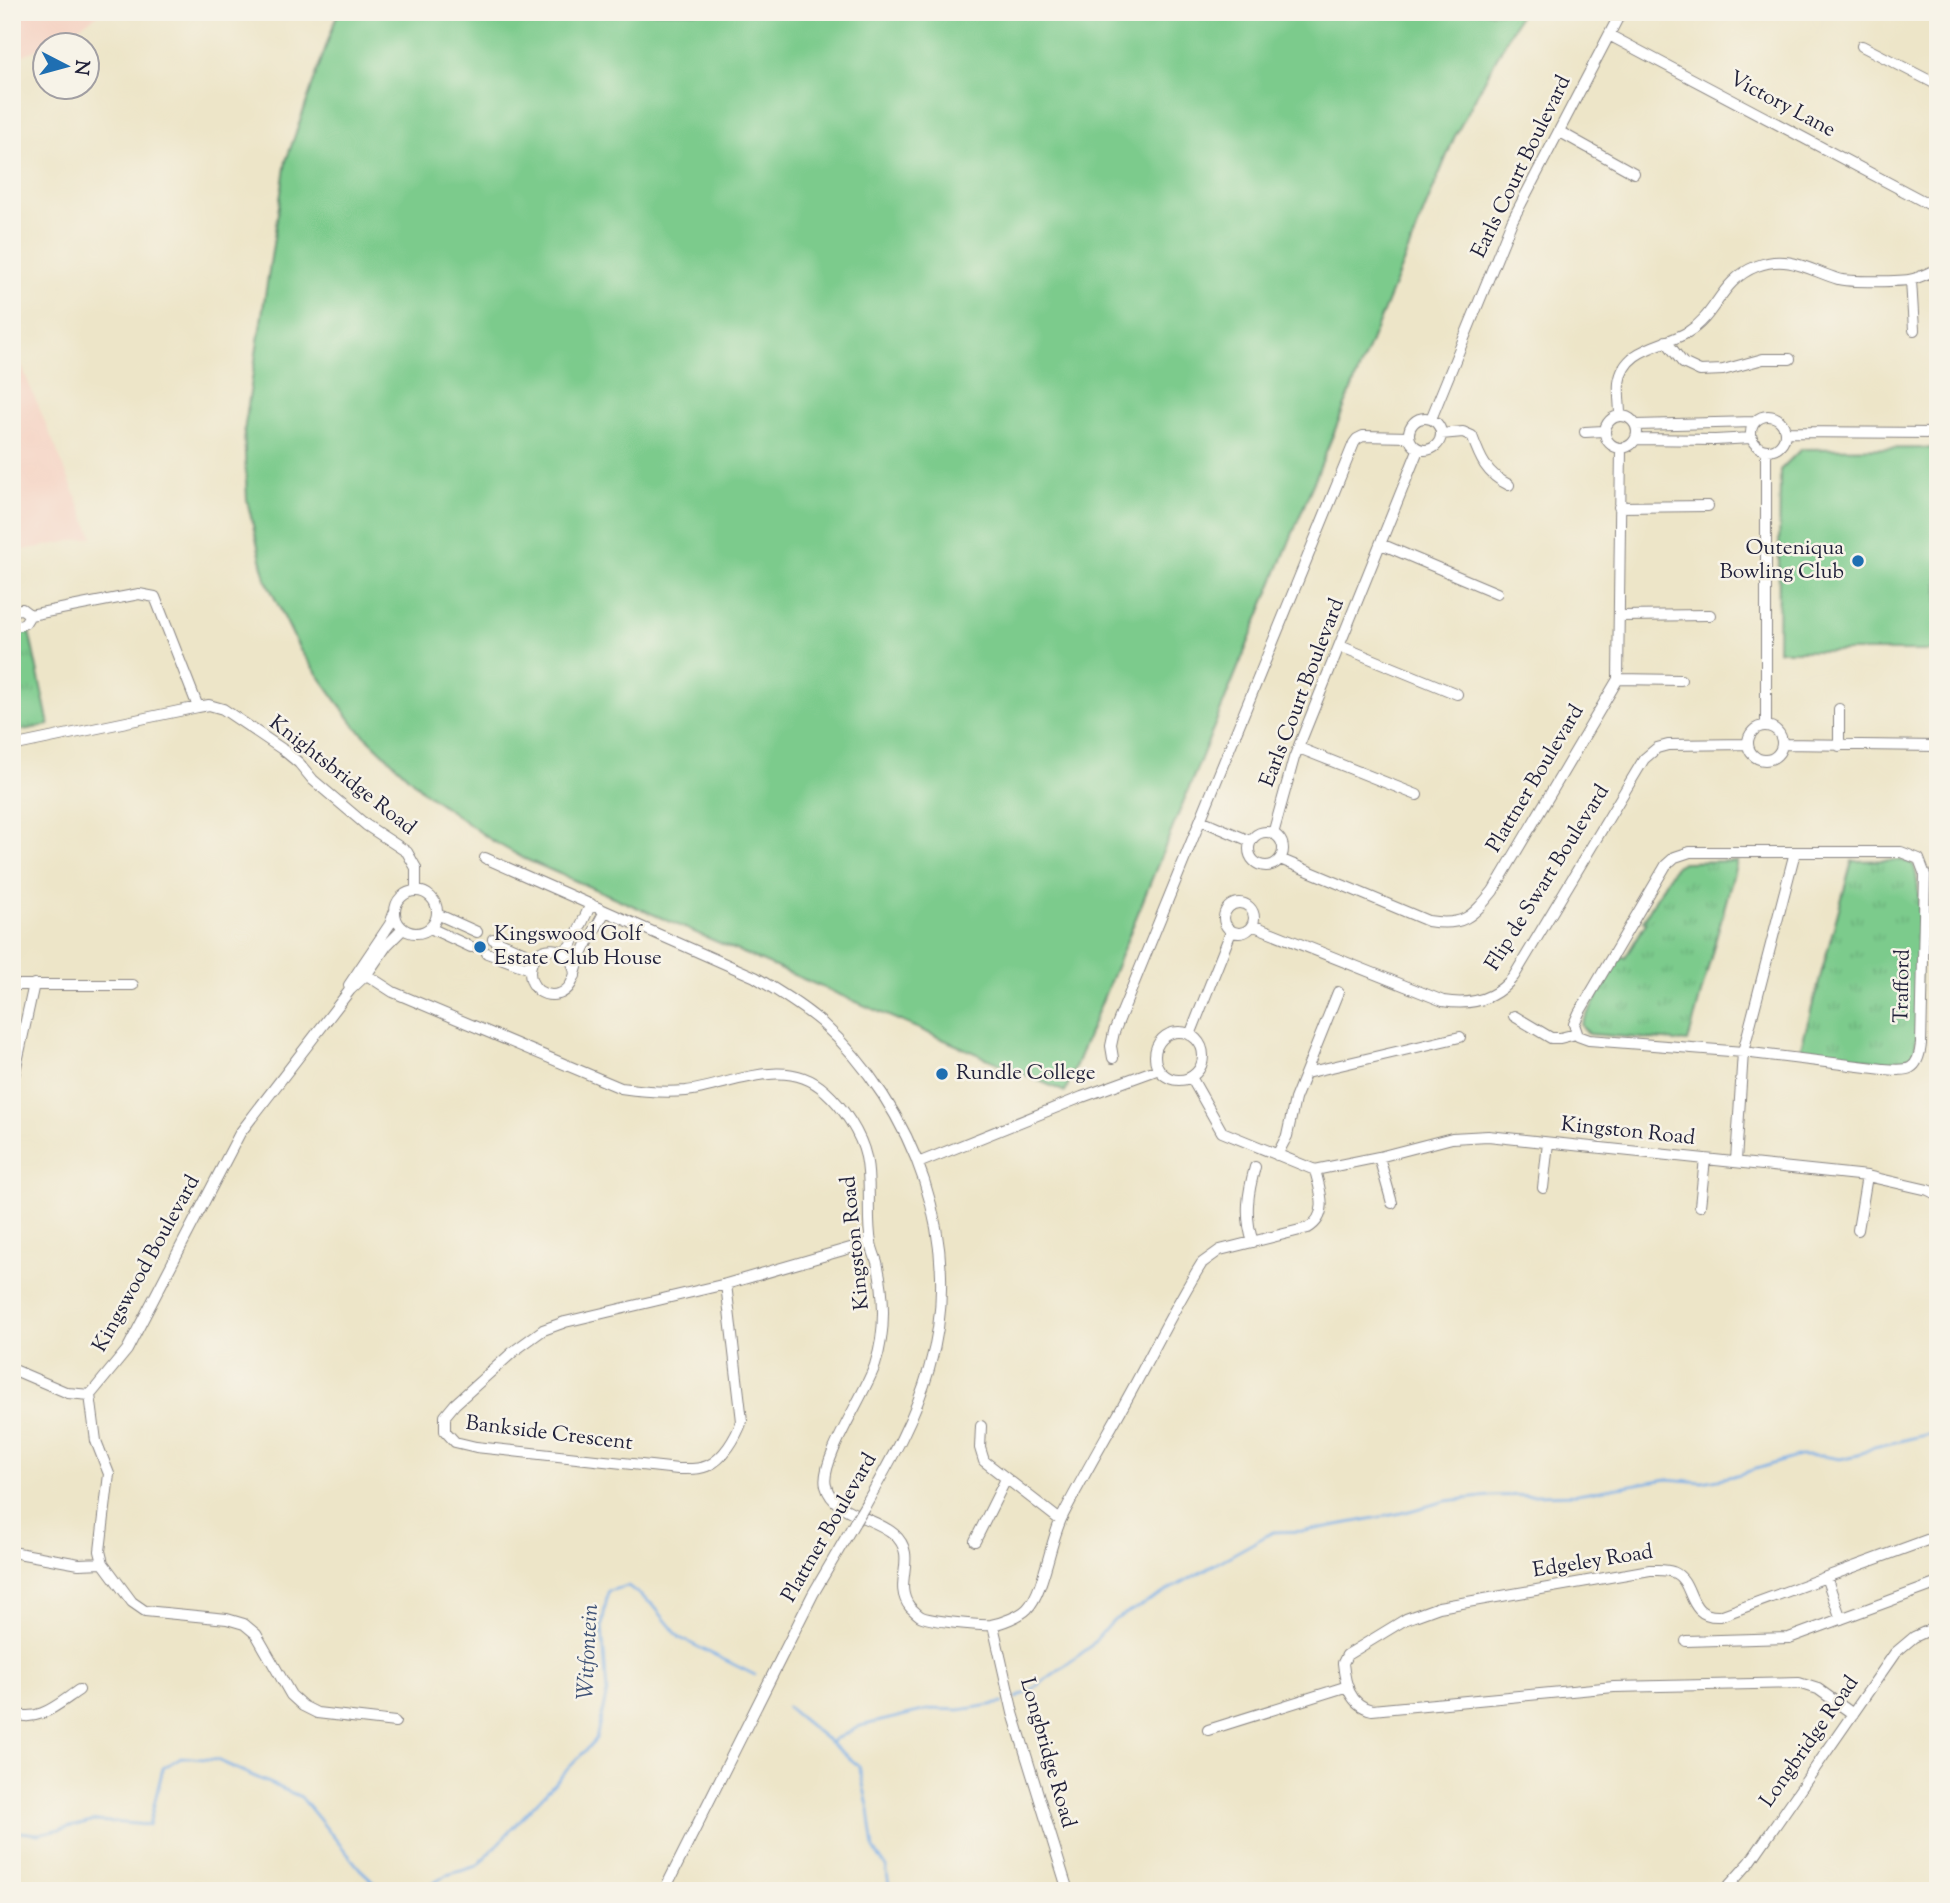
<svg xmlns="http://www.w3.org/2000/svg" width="1950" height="1903" font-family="'Sorts Mill Goudy',serif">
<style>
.built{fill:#f5d2c2}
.grass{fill:#7bcb8c;stroke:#4e7664;stroke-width:2}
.park{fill:url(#park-tufts);stroke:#4e7664;stroke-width:2}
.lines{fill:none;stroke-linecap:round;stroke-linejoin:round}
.stream{stroke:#78ade6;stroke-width:2.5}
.minor-casing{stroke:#888482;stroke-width:12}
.minor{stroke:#fff;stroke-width:10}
.minor-bridge-casing{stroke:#888482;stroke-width:12;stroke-linecap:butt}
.minor-bridge{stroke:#fff;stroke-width:10}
.poi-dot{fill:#1f6fb2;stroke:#f7f3e8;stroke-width:2.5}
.labels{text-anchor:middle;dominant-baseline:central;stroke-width:5;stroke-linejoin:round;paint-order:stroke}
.street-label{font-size:21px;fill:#22223b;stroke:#f7f3e8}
.poi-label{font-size:21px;fill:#22223b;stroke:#f7f3e8;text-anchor:start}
.water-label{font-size:23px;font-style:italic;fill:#405377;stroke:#f7f3e8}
</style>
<defs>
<pattern id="park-tufts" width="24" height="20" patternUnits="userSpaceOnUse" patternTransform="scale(1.75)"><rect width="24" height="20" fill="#7bcb8c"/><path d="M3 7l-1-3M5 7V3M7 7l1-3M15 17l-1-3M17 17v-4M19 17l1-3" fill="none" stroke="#6aae7a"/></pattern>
</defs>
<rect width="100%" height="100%" fill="#f7f3e8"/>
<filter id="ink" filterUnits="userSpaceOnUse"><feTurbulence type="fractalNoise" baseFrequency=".0143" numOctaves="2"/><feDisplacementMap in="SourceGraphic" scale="14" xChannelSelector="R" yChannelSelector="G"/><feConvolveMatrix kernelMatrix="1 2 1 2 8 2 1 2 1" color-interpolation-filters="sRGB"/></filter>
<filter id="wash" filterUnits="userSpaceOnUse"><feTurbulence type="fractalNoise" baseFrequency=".00686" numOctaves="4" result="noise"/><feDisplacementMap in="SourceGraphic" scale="28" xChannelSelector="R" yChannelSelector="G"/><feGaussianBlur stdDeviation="1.57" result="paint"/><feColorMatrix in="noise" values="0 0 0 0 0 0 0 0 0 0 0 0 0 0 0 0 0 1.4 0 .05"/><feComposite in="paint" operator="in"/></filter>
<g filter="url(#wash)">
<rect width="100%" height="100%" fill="#ede5c8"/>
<path class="built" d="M12 12H103L51 43 12 60Z
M12 343 93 537 12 552Z"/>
<path class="grass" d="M338 12H1521L1454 138 1065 1092 525 859 491 840 424 792 355 726 300 650 266 580 247 500 244 431 286 161Z
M1938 448V651H1778L1780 470 1801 449Z"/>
<path class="park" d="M29 631 49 725 12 732V634Z
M1901 860 1913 864C1924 886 1920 1028 1914 1056L1909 1062 1897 1063 1800 1051 1852 861Z
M1737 861 1688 1042 1589 1034 1581 1025 1621 956 1625 958 1646 923 1643 921 1674 867 1683 862Z"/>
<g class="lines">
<path class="stream" d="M1016 1698 1030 1691 1090 1647 1111 1622 1273 1532 1305 1531 1402 1513 1446 1501 1491 1496 1577 1494 1667 1479 1703 1482 1733 1476 1799 1456H1823L1840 1459 1858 1455 1874 1447 1938 1432
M787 1707 859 1766 869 1810 874 1849 886 1867 890 1891
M831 1742 860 1726 931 1709 959 1710 1003 1703
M12 1831 38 1834 96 1821 149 1825 163 1768 181 1757 217 1760 301 1797 360 1869 384 1891
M420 1891 447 1875 477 1866 596 1739 607 1692 602 1626 608 1591 628 1586 653 1605 680 1638 755 1675"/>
</g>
</g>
<g filter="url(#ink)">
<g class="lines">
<defs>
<path id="minor" d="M1609 35 1938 209
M1862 46 1938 85
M1560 132 1634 173
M1911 280 1914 330
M1666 341 1683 363 1700 371 1723 370 1763 359H1790
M1620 415C1620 405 1618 394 1619 383 1624 347 1663 347 1688 332 1718 314 1719 281 1757 266 1788 254 1809 270 1838 279 1847 282 1903 282 1913 279 1921 277 1930 272 1938 269
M1605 432a16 16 0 1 1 32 0a16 16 0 1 1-32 0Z
M1751 433a17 17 0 1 1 34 0a17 17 0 1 1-34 0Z
M1409 434a16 16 0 1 1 32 0a16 16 0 1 1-32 0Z
M1431 419 1512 221 1621 12
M1636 425 1754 422
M1585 432 1604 431
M1785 432 1938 433
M1441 434 1463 432 1472 436C1480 458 1486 474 1509 485
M1637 439 1715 440 1751 438
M1766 450V726
M1619 507 1708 506
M1381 544 1497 593
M12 610 22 609 30 615
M30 615 139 594 155 597 198 707
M1619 616 1710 615
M12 628 25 623 30 615
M1340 646 1457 694
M1618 679 1681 680
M1748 743a17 17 0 1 1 34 0a17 17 0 1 1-34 0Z
M1782 744 1938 746
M12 746 198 707 209 705 223 709 282 749 299 763 313 780 366 825 407 852 416 868V891
M1839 746V709
M1299 748 1417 795
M1201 820 1250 841
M1249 849a17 17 0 1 1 34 0a17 17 0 1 1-34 0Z
M1273 834 1294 758 1418 450
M1690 852H1901L1919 859 1925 875 1921 1044C1918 1072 1908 1071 1883 1069L1743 1052 1589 1040 1578 1036 1574 1024 1579 1013 1666 865 1675 857Z
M485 858 755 977C778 991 801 1005 821 1022 915 1107 966 1245 929 1369 915 1418 891 1460 866 1504
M1280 859 1428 921C1463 927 1472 917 1493 891L1618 679 1621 449
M395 912a21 21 0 1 1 42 0a21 21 0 1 1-42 0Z
M1224 918a15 15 0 1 1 30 0a15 15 0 1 1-30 0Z
M437 914 477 932
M1252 925 1443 1001C1471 1006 1496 999 1514 976L1644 759 1657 748 1668 745 1748 744
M430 928 471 947
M493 939 534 957
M563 952 572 944 591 904
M487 953 530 969
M359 970 393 992 621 1088C642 1091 664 1093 686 1091 730 1086 786 1054 825 1091 843 1107 861 1134 866 1157 872 1185 866 1215 871 1243 872 1249 875 1256 877 1262 885 1297 886 1331 875 1365 866 1393 819 1462 826 1486 833 1514 875 1517 894 1534 920 1557 891 1583 910 1607 913 1610 916 1613 920 1616 928 1621 981 1626 991 1625 1002 1623 1020 1616 1027 1609 1044 1592 1050 1541 1062 1517 1084 1474 1109 1432 1132 1390 1155 1348 1176 1304 1202 1263L1220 1250 1308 1228C1330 1215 1320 1191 1315 1170
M575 976C574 942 531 940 530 972 530 980 533 986 539 991 545 995 552 996 559 994 575 988 574 972 580 959 587 942 597 927 605 911
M12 985H133
M350 990 349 985 390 924 394 913
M1514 1016 1551 1038H1560L1576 1034
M1155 1056a24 24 0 1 1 48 0a24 24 0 1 1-48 0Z
M1190 1035 1231 932
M1113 1058 1111 1046 1114 1032 1354 443 1357 439 1363 436 1409 437
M1306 1073 1460 1037
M1191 1077 1222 1132 1315 1170 1379 1157 1452 1138 1488 1136 1867 1176 1928 1190 1938 1195
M12 1085 34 984
M1277 1155 1287 1136 1295 1099 1338 992
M1379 1157 1392 1203
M1736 1161 1743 1052 1795 852
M918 1163 1082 1097 1159 1069
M1543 1188 1548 1143
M1700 1206 1705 1159
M1858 1230 1867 1176
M1253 1242C1244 1216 1248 1192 1255 1167
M726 1284 742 1421C736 1437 724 1459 707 1466 698 1470 688 1469 678 1469L476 1447 455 1442 445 1431V1416L455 1404 514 1351 543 1330 565 1322 726 1284 871 1242
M12 1369 68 1393 90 1395
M981 1426 980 1448 984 1461 1060 1520
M975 1541 1006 1479
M12 1552 79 1564 103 1563
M1826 1577 1841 1619
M993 1625 1013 1713 1068 1891
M1686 1641 1789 1638 1938 1583
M12 1713C38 1724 58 1704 79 1690
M1853 1714 1818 1689 1799 1683 1614 1687 1372 1710C1349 1705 1345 1683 1343 1663L1347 1655 1406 1619 1439 1607 1650 1570C1658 1570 1666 1569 1673 1572 1696 1581 1685 1618 1720 1616L1938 1536
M395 1722 317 1713 303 1706 291 1695 256 1634 244 1624 227 1619 145 1611 132 1602 103 1563 100 1551 109 1474 96 1441 90 1395 127 1350 240 1133 350 990 367 974 387 945 403 929
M1208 1730 1348 1686
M664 1891 813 1594 855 1522
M1724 1891 1750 1862 1895 1653 1914 1637 1938 1626"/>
</defs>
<use href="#minor" class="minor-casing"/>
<use href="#minor" class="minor"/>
<defs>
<path id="minor-bridge" d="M855 1522 866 1504"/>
</defs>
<use href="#minor-bridge" class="minor-bridge-casing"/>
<use href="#minor-bridge" class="minor-bridge"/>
</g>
</g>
<g class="poi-dot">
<circle cx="1858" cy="561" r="7"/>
<circle cx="480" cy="947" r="7"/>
<circle cx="942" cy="1074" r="7"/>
</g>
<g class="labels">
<g class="street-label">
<text transform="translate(1782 105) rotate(28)">Victory Lane</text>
<text transform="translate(1522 167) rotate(-64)">Earls Court Boulevard</text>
<text transform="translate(1303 693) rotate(-69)">Earls Court Boulevard</text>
<text transform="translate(342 776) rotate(38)">Knightsbridge Road</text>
<text transform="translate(1536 779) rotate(-59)">Plattner Boulevard</text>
<text transform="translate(1548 878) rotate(-58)">Flip de Swart Boulevard</text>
<text transform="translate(1903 986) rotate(-89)">Trafford</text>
<text transform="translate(1628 1132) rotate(6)">Kingston Road</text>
<text transform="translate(856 1243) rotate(-96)">Kingston Road</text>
<text transform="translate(147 1264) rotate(-61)">Kingswood Boulevard</text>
<text transform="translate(549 1434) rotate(7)">Bankside Crescent</text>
<text transform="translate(830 1528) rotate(-60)">Plattner Boulevard</text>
<text transform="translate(1593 1562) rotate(-9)">Edgeley Road</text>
<text transform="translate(1810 1742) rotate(-55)">Longbridge Road</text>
<text transform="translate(1047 1753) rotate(74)">Longbridge Road</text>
</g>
<g class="poi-label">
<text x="1844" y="549" text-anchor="end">Outeniqua<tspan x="1844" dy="24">Bowling Club</tspan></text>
<text x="494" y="935">Kingswood Golf<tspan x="494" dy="24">Estate Club House</tspan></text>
<text x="956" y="1074">Rundle College</text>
</g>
<g class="water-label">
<text transform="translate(589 1652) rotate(-87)">Witfontein</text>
</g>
</g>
<rect width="1950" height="1903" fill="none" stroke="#f7f3e8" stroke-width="42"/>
<g transform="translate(66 66) rotate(96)"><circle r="33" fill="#f7f3e8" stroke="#a29fa3" stroke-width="2"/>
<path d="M0-5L12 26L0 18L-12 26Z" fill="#1f6fb2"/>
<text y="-10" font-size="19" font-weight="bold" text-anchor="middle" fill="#22223b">N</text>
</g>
</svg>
